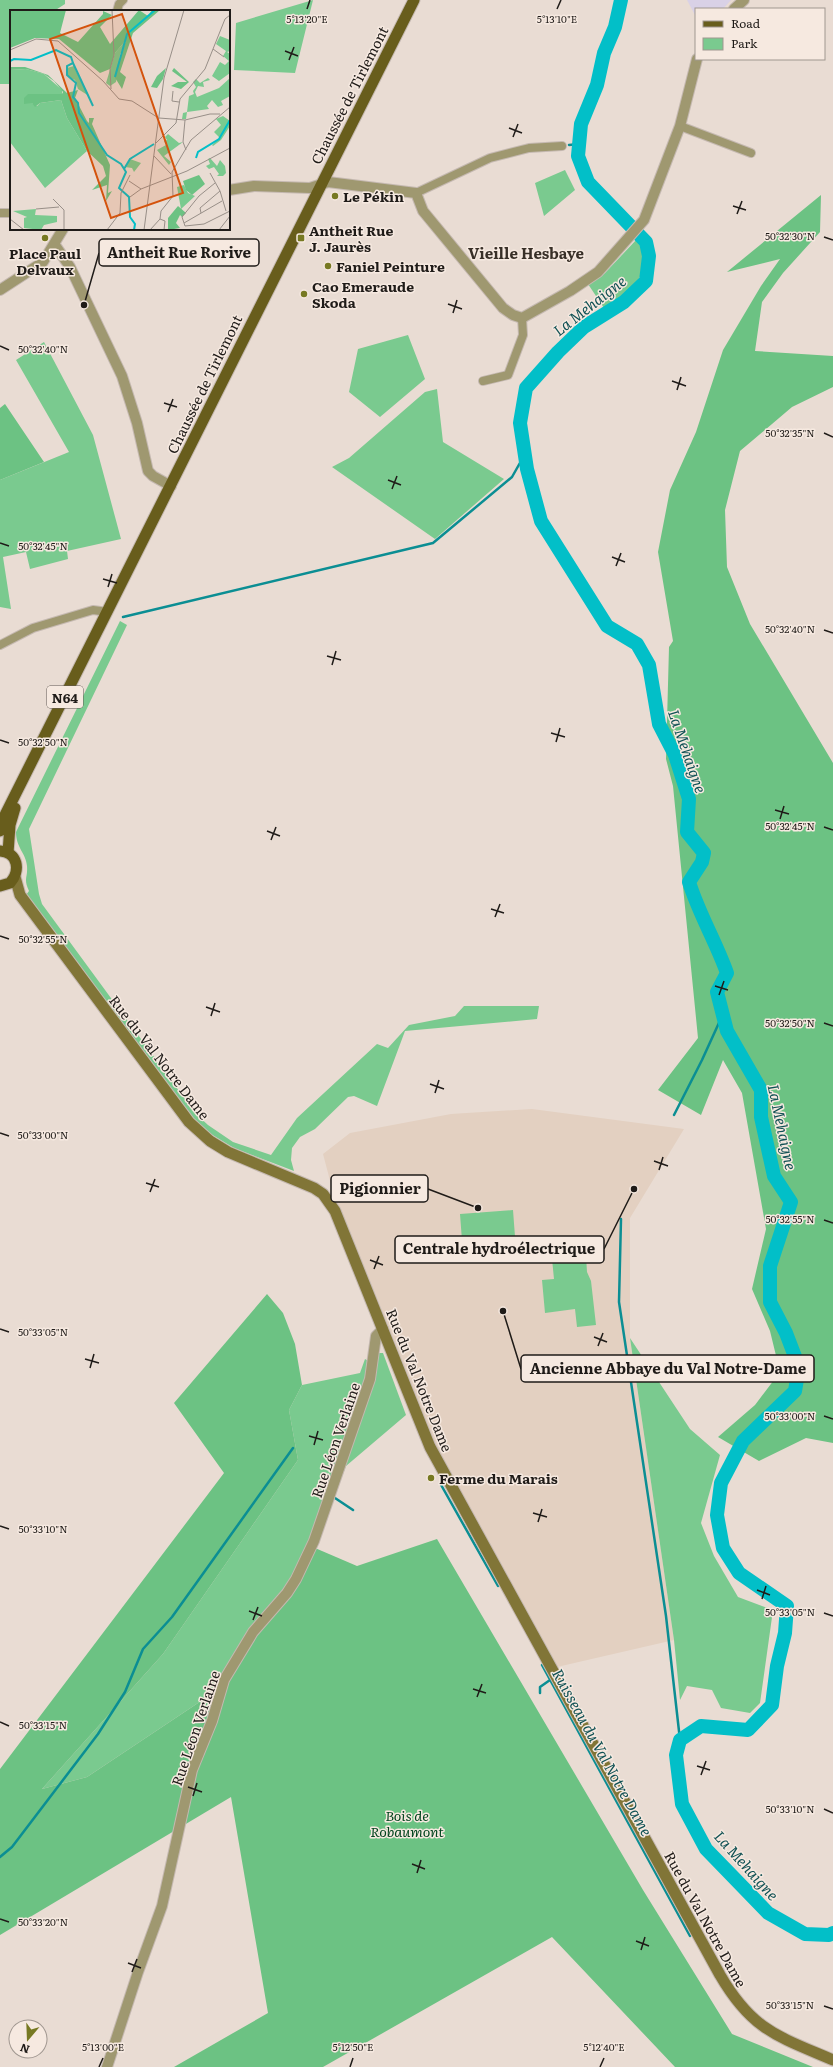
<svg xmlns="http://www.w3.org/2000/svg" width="833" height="2067" font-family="Literata,serif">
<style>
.commercial{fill:#d9d1e6}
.built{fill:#e3d0c1}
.green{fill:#7aca8f}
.forest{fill:#6cc283}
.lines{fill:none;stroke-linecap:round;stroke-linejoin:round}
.stream{stroke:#0b8e93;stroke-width:2.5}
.river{stroke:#02bfc8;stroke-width:14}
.minor-casing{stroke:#c5b9b1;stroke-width:10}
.tertiary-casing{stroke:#c5b9b1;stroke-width:12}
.secondary-casing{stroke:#c5b9b1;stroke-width:13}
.primary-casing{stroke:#c5b9b1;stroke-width:13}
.minor{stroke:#9f9870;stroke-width:8}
.tertiary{stroke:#9f9870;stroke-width:10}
.secondary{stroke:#817537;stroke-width:11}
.primary{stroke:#685d1c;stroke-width:11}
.ticks{fill:none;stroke:#1f1b18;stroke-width:1.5}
.poi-dot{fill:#777922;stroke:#f6e9e0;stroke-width:1.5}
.labels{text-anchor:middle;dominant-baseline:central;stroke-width:3;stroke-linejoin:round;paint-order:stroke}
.shield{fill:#f6e9e0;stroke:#605954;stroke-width:1}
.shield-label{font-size:13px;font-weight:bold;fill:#1f1b18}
.street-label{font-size:14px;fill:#1f1b18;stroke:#f6e9e0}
.poi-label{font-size:14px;font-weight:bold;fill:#1f1b18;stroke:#f6e9e0;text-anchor:start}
.park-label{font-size:14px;font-style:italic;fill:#00441d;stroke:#f6e9e0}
.neighbourhood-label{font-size:15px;font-weight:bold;fill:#382f27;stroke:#f6e9e0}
.water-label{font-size:15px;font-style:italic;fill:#105154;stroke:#f6e9e0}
.inset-river{fill:none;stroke:#02bfc8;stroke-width:2}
.inset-road{fill:none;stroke:#988f88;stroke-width:1}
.view{fill:#d4530d;fill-opacity:0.15;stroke:#d4530d;stroke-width:2}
.inset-edge{fill:none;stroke:#1f1b18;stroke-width:2}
.ticks-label{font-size:10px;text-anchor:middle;fill:#1f1b18;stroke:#f6e9e0;stroke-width:3;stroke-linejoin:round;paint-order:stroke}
.leader{fill:none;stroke:#1f1b18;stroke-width:1.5}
.callout-dot{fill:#1f1b18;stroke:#f6e9e0;stroke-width:1.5}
.callout{fill:#f6e9e0;stroke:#1f1b18;stroke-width:1.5}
.callout-label{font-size:15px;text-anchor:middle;font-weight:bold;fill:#1f1b18}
</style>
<rect width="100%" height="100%" fill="#e9dcd3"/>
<path class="commercial" d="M687 0H731L723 9H696V17Z"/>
<path class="built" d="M532 1109 684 1129 630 1218V1338L674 1640 557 1667 436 1446 377 1298 337 1207 323 1154 350 1133 451 1114Z"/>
<path class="green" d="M0 0H65V4L54 11H11V84H0Z
M313 0 295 73 234 70 236 23Z
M565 170 575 190 544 216 535 183Z
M637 239C657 271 631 293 604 308L588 284 605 273Z
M408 335 425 379 380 417 349 392 358 349Z
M44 342 93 435 121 539 67 551 68 559 30 569 26 552 3 557 11 609 0 607V480L69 452 16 360Z
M437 389 443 442 504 479 435 539 332 467 349 458 425 392Z
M120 621 127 625 29 829 39 894 42 904 196 1114 208 1125 233 1142 271 1155 297 1118 377 1044 388 1048 409 1025 455 1016 464 1006H539L537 1019 405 1031 377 1106 354 1096 348 1097 315 1129 300 1137 292 1148 291 1160 294 1171 234 1148 196 1125 26 895 29 891C23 878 28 878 27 866 26 853 16 848 16 832Z
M513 1210 516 1250 463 1254 460 1214Z
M586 1256 587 1272 591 1281 596 1325 577 1327 575 1309 545 1313 542 1280 554 1279 552 1259Z
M630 1338 690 1429 720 1455 701 1523 714 1556 738 1597 773 1610 760 1703 750 1713 721 1708 712 1690 687 1686 680 1700 674 1640Z
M379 1353H383L406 1415 346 1466 315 1548 207 1697 87 1777 42 1789 163 1654 298 1460 289 1410 302 1385 360 1373 365 1359 376 1366Z"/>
<path class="forest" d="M821 195 820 232 783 273 762 302 755 351 833 356V387L792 407 740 451 725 510 727 567 750 624 833 763V1443L806 1438 759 1461 718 1437 755 1405 780 1372 770 1331 752 1289 766 1229 742 1093 723 1060 701 1115 658 1090 698 1038 673 786 666 759 669 647 673 641 658 552 670 490 696 432 723 350 761 286 780 259 727 272Z
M5 404 44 462 0 480V408Z
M267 1294 283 1313 295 1344 302 1385 289 1410 298 1460 163 1654 42 1789 87 1777 207 1697 315 1548 357 1566 437 1539 643 1890 732 2034 813 2067H675L552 1937 323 2067H174L268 2013 231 1797 0 1935V1769L224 1473 174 1403Z"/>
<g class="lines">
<path class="stream" d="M569 145 579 144
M123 617 433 543 512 477 525 454
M674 1115 702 1060 723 1014
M621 1219 619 1302 666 1616 680 1740
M440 1483 498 1586
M335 1498 353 1510
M542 1665 690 1936
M540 1693V1687L550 1680
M0 1857 12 1847 98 1734 125 1692 143 1649 172 1617 293 1448"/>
<path class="river" d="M621 0 615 27 604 53 597 85 581 124 578 156 588 182 646 242 649 256 646 281 624 302 584 327 558 352 526 388 520 423 527 469 541 521 607 626 637 644 649 665 659 724 675 755 689 799 687 832 704 853 702 862 689 882C699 914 716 942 727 973L717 992 727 1031 761 1090V1117L774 1176 791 1202 770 1266V1302L786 1333 799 1367 795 1391 743 1441 721 1483 717 1515 723 1548 739 1573 787 1606 785 1633 777 1666 772 1705 748 1730 701 1726 680 1740 676 1755 682 1804 706 1849 768 1913 805 1934 829 1935 833 1933"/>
<defs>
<path id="minor" d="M117 11 119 4 123 0
M680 126 751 153
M416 193 490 158 529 148 562 146
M0 213H11
M483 381 508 375 523 335 522 318
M0 645 33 628 93 610 108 612"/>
<path id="tertiary" d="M734 9 744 0
M229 190 254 186 310 188 328 182 416 193 423 211 503 308 513 315 522 318 570 291 598 272 644 220 680 126 697 59
M55 245 70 267 122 376 137 423 148 471 153 476 171 486
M0 290 43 262 63 229
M107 2067 138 1972 162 1906 192 1770 212 1721 224 1680 253 1632 287 1593 296 1579 314 1541 370 1379 376 1336 383 1329"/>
<path id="secondary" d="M15 877 20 895 189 1122 210 1141 228 1152 314 1188 323 1194 335 1211 430 1447 720 1975C752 2030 777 2036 833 2060"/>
<path id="primary" d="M0 831 1 823 414 0
M0 851C18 852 21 871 10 883L0 886
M8 853 10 825 15 808"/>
</defs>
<use href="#minor" class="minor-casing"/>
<use href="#tertiary" class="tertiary-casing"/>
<use href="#secondary" class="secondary-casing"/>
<use href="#primary" class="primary-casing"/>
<use href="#minor" class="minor"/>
<use href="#tertiary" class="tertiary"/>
<use href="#secondary" class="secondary"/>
<use href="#primary" class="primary"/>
</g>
<path class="ticks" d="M307 9 310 0M557 9 561 0M285 51 298 56M289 60 294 47M509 128 522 133M513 137 518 124M733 206 746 210M737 214 742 201M824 237 833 240M448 304 462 309M453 313 457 300M0 346 9 350M672 381 686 386M677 390 681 377M164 403 177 407M168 412 173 399M824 433 833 437M388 480 401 485M392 489 397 476M0 543 9 546M612 557 625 562M616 566 621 553M103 579 117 583M108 587 112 574M824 630 833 633M327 656 341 660M332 665 336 651M551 733 565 737M0 740 9 743M556 742 560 728M775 810 789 814M780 819 784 806M824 827 833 830M267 831 280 836M271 840 276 827M491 909 504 913M495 917 500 904M0 936 9 939M715 986 728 990M719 995 724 981M206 1007 220 1012M211 1016 215 1003M824 1023 833 1026M430 1084 444 1089M435 1093 439 1080M0 1133 9 1136M654 1161 668 1166M659 1170 663 1157M146 1183 159 1187M150 1192 155 1179M824 1220 833 1223M370 1260 383 1265M374 1269 379 1256M0 1329 9 1332M594 1337 607 1342M598 1346 603 1333M85 1359 99 1363M90 1368 94 1354M824 1416 833 1419M309 1436 323 1440M314 1445 318 1431M533 1513 547 1517M538 1522 542 1509M0 1526 9 1529M757 1590 770 1595M762 1599 766 1586M249 1611 262 1616M824 1613 833 1616M253 1620 258 1607M473 1689 486 1693M477 1697 482 1684M0 1722 9 1726M697 1766 710 1770M701 1775 706 1761M188 1787 202 1792M193 1796 197 1783M824 1809 833 1813M412 1864 425 1869M417 1873 421 1860M0 1919 9 1922M636 1941 649 1946M641 1950 645 1937M128 1963 141 1968M132 1972 137 1959M824 2006 833 2009M99 2067 103 2058M350 2067 353 2058M600 2067 604 2058"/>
<g class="poi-dot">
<circle cx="335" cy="196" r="4"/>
<circle cx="45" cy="238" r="4"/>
<rect x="297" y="234" width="8" height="8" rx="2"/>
<circle cx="328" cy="266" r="4"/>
<circle cx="304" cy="294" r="4"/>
<circle cx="431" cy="1478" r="4"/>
</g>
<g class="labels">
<rect class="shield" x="47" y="686" width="36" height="22" rx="3"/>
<g class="shield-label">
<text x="65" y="697">N64</text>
</g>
<g class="street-label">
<text transform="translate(349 95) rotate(-63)">Chaussée de Tirlemont</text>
<text transform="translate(204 384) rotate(-64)">Chaussée de Tirlemont</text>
<text transform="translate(160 1057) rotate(52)">Rue du Val Notre Dame</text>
<text transform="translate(420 1380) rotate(68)">Rue du Val Notre Dame</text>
<text transform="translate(335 1440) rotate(-71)">Rue Léon Verlaine</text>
<text transform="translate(195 1728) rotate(-71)">Rue Léon Verlaine</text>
<text transform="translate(706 1919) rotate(61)">Rue du Val Notre Dame</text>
</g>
<g class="poi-label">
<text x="343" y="196">Le Pékin</text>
<text x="309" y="230">Antheit Rue<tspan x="309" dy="16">J. Jaurès</tspan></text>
<text x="45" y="253" text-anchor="middle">Place Paul<tspan x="45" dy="16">Delvaux</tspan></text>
<text x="336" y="266">Faniel Peinture</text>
<text x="312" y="286">Cao Emeraude<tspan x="312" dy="16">Skoda</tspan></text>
<text x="439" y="1478">Ferme du Marais</text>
</g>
<g class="park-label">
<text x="407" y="1815">Bois de<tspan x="407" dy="16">Robaumont</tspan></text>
</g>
<g class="neighbourhood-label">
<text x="526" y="252">Vieille Hesbaye</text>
</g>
<g class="water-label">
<text transform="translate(589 305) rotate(-38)">La Mehaigne</text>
<text transform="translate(688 751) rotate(71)">La Mehaigne</text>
<text transform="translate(783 1127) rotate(78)">La Mehaigne</text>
<text transform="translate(603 1752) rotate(61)">Ruisseau du Val Notre Dame</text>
<text transform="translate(747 1865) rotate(48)">La Mehaigne</text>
</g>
</g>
<g transform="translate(10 10)">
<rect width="220" height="220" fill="#e9dcd3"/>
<path d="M210 26 220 30V41L217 42 220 44V63L209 71 202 66 210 52 215 55 219 51 213 46 216 41 206 34ZM116 30 110 45 106 72 100 76 96 73 105 43ZM64 56 66 61 79 86 68 79 65 70 58 67 57 58ZM16 59 34 64 52 80V84L22 93 27 96 30 93 51 90 57 108 77 141 35 178 0 132V60ZM198 68 200 70 193 72 194 77 188 76 185 82 187 87 209 78 220 68V86L211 91 213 95 208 97 202 90 197 96 199 99 177 102 176 109H172L173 103 177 102 179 86 184 84 183 81 186 77 183 72 186 69 190 73ZM213 106 220 111V116L211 130 203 136 202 135 210 128 204 122 211 115 206 109ZM158 124 169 133 173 132 154 146 161 152 159 155 147 140 156 135 154 131 157 130 155 127ZM200 148 207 156 210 150 215 156 216 163 213 166H207L209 164 204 157 199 159 196 156 200 154 198 149ZM120 149 131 153 124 162 122 158 115 157ZM174 175 178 183 185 186 171 199 167 177ZM26 199 25 205 47 206V212L34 215 31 220 14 218V208L17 207 3 201Z" fill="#7aca8f"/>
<path d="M0 0H56L50 23 68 32 93 4V1L102 5 90 17 100 34 129 0 138 6 142 0H150L123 23 110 62 116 67 112 79 104 66 116 30 105 43 100 59 90 63 49 29 25 28 0 38ZM15 57 38 65 57 83 68 80 65 88 77 111 79 113V108H84L82 114 100 155 98 183 102 181 96 191 97 175 82 180 96 166 93 156 77 141 57 108 51 90 30 93 25 97 22 93 14 94V88L18 84H52L53 82 44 71 34 64 16 59 0 60 1 57ZM156 58 153 69 147 78 141 77 147 66ZM164 58 179 72 171 79 161 76 168 72H177L162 61ZM189 165 195 174 182 185 176 180 173 171ZM168 196 176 203 172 207 170 205 166 213 170 218 158 220V208Z" fill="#6cc283"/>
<path class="inset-river" d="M0 51 4 49 21 50 46 40 61 47 63 53 57 56V65L66 73 63 87 68 93 69 103 97 145 111 154 116 162 109 178 119 187 120 207 125 214 124 220M63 53 83 96M105 67 117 24 145 0M186 148 188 142 209 129 220 110M114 159 120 149 144 134"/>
<path class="inset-road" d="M203 39 214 47M0 40 26 29 48 31 93 71 109 89 122 91 147 107M101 79 100 59 104 45 102 0M163 81 162 91 169 92M149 108 175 110 200 104H210M175 110 173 132 176 140M146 133 166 113 170 89 195 59 215 9 220 5M144 146 161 164M200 163 210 181 216 201M119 171 131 179M205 173 189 186 172 207 175 216 194 214 220 201M120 187 131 179 177 161 220 138M43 189 54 200V219M26 199 49 197M220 201V147M191 203 190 198 210 181M0 209 14 220M150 209 155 211 154 220M174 213 212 191M41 220H56M97 220 110 203 111 183 120 165M134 220 154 68 174 0M140 220 150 209 151 201 163 186 162 162 181 130 220 97M209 220 220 206"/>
<path class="view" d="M112 4 173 183 101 208 40 29Z"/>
<rect width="220" height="220" class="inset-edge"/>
</g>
<g class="ticks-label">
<text x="557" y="23">5°13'10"E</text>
<text x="307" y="23">5°13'20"E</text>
<text x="790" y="240">50°32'30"N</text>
<text x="43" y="353">50°32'40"N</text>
<text x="790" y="437">50°32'35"N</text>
<text x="43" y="550">50°32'45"N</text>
<text x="790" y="633">50°32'40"N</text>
<text x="43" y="746">50°32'50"N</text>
<text x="790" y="830">50°32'45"N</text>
<text x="43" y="943">50°32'55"N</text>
<text x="790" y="1027">50°32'50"N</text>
<text x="43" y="1139">50°33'00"N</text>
<text x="790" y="1223">50°32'55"N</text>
<text x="43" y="1336">50°33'05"N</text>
<text x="790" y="1420">50°33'00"N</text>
<text x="43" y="1533">50°33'10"N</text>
<text x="790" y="1616">50°33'05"N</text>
<text x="43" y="1729">50°33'15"N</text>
<text x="790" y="1813">50°33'10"N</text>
<text x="43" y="1926">50°33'20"N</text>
<text x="790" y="2009">50°33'15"N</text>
<text x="103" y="2051">5°13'00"E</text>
<text x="353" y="2051">5°12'50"E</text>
<text x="604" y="2051">5°12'40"E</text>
</g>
<path class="leader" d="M84 305L99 253M478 1208L428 1189M634 1189L604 1249M503 1311L521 1369"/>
<g class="callout-dot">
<circle cx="84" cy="305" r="4"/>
<circle cx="478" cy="1208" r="4"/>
<circle cx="634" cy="1189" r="4"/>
<circle cx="503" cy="1311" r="4"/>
</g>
<g class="callout">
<rect x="99" y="239" width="160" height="27" rx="4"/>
<rect x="331" y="1175" width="97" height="27" rx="4"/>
<rect x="395" y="1236" width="209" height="27" rx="4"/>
<rect x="521" y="1355" width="293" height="27" rx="4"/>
</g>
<g class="callout-label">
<text x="179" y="258">Antheit Rue Rorive</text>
<text x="380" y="1194">Pigionnier</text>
<text x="499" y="1254">Centrale hydroélectrique</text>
<text x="668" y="1374">Ancienne Abbaye du Val Notre-Dame</text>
</g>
<rect x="695" y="8" width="130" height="52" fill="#f6e9e0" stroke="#a09790"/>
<rect x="703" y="21" width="20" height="6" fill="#685d1c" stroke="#a09790"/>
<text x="731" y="28" font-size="12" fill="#1f1b18">Road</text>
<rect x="703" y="38" width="20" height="12" fill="#7aca8f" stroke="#a09790"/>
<text x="731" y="48" font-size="12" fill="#1f1b18">Park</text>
<g transform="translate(28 2039) rotate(199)"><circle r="19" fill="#f6e9e0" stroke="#a09790"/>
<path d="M0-3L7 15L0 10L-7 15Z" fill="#777922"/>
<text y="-6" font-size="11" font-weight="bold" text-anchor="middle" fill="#1f1b18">N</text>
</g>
</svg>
